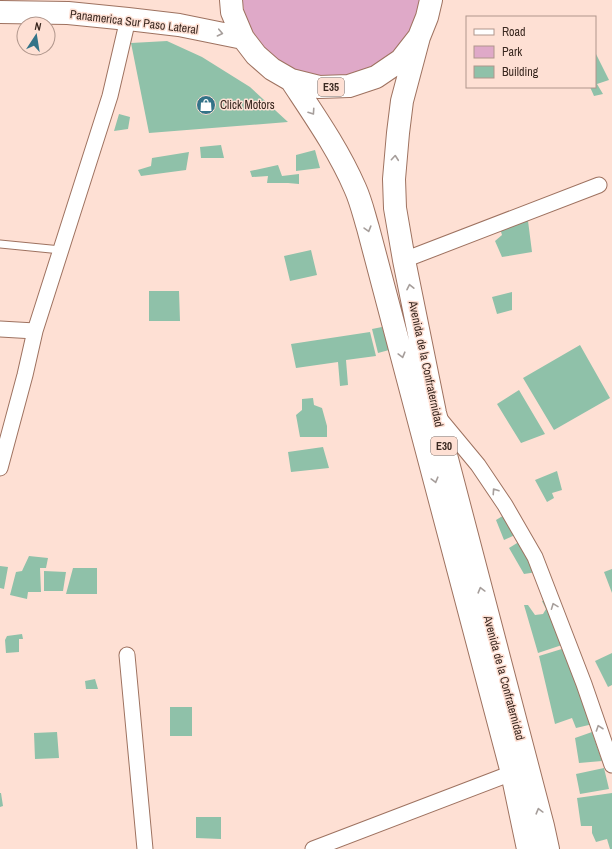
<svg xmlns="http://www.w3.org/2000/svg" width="612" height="849" font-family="'Archivo Narrow',sans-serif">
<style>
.green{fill:#dfa9c8}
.building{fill:#8fc1a9}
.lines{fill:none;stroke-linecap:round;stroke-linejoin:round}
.lane-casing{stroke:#9e7260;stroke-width:9}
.street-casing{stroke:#9e7260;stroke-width:17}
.highway-casing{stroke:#9e7260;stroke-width:24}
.lane{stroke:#fff;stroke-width:7}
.street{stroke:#fff;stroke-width:15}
.highway{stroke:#fff;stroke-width:22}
.oneway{stroke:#a69e9b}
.labels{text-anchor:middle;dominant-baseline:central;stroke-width:3;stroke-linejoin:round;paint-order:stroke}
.shield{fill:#fee0d4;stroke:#755f56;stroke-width:1}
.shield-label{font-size:11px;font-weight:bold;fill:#3a2820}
.street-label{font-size:12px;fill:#3a2820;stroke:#fee0d4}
.poi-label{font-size:12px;fill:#3a2820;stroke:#fee0d4;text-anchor:start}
</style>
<rect width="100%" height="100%" fill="#fee0d4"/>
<path class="green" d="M242 0H420L412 27 395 50 373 67 346 76H315L286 66 262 46 246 20Z"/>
<path class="building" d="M167 41 202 57 250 87 288 122 149 133 131 43Z
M595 52 609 80 597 84 603 94 594 96 590 87H595Z
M119 114 130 117 128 129 114 131Z
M221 145 224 158H201L200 147Z
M315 150 320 168 296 171V155Z
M189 152 186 170 141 176 138 170 151 166 152 158Z
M278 165 282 176 299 174V184L288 183H267L268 176 252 177 250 171Z
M527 213 532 252 502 257 495 241 502 235 499 225Z
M311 250 317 275 290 281 284 256Z
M149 291H179L180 321H149Z
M512 292V310L497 314 492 297Z
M382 327 389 350 378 353 372 329Z
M370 332 376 356 346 360 348 385 340 386 338 362 296 368 291 344Z
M580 345 610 398 554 430 523 378Z
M519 390 545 434 521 443 497 404Z
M313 398 314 405 322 408 327 426V437H300L296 415 302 410V399Z
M323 447 329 468 291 472 288 452Z
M557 471 562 490 552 493 554 498 547 502 535 480Z
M506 514 517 534 504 540 496 520Z
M522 540 537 572 524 574 509 548Z
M29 556 48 558 46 568H40L41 592H28L27 599 10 595 16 572 22 571Z
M0 566 8 567 4 589 0 588Z
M73 568H97V594H66Z
M612 569V593L604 572Z
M44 571 66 572 63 591H44Z
M548 600 565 644 538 653 524 605H528L535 615 543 614 546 609 542 601Z
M22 634 23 639H19V652L6 653 5 640 7 636Z
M565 648 593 724 576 728 572 718 555 724 539 656Z
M612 653V685L608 687 595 661Z
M95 679 98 689H86L85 681Z
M170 707H192V736H170Z
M57 732 59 758 35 759 34 733Z
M592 732 602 761 579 763 575 738Z
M604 768 609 789 580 794 576 774Z
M0 793H1L3 806 0 807Z
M612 793V849H610L607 839 596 842 592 833V826H581L577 798Z
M196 817H221V839L196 838Z"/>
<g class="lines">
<defs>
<path id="lane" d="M0 244 61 250"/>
<path id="street" d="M404 260 599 185
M0 329 35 331
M439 418 478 465 505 505 535 557 584 684 612 765
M0 468 25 375 35 331 110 96 128 19
M127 655 145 849
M313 849 512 773"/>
<path id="highway" d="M231 0 232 12 243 38 256 55 272 69 291 80 319 87 349 86 376 77 401 60 419 37 427 17 431 0
M0 12 68 13 128 19 179 25 243 38
M419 37 402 101 398 133 394 179 395 208 404 260 435 413 543 826 548 849
M291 80C314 115 338 149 355 188 361 201 364 215 368 228L512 773 528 849"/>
</defs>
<use href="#lane" class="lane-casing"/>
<use href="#street" class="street-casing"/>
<use href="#highway" class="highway-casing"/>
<use href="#lane" class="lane"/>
<use href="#street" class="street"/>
<use href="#highway" class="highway"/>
</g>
<defs><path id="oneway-chevron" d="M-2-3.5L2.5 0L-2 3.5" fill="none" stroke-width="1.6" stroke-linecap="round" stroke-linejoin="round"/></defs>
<g class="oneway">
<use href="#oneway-chevron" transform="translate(220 33) rotate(12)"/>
<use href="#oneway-chevron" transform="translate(312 112) rotate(56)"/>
<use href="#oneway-chevron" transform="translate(395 158) rotate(-85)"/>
<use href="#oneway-chevron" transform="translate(368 229) rotate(74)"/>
<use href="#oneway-chevron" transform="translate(410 287) rotate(-102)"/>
<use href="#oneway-chevron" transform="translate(402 355) rotate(75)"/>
<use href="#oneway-chevron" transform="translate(435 480) rotate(75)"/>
<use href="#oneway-chevron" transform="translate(495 491) rotate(-124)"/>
<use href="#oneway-chevron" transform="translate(481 590) rotate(-105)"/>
<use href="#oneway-chevron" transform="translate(554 606) rotate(-111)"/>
<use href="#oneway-chevron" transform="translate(599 728) rotate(-109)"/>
<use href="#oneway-chevron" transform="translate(539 811) rotate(-105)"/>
</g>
<defs>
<symbol id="shop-disc" viewBox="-11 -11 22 22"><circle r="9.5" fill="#347388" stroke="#fee0d4"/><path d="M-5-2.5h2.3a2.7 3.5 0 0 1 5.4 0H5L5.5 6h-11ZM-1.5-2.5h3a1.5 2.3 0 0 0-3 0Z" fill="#fff"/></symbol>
</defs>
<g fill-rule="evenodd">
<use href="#shop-disc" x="195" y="94" width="22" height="22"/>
</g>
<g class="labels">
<g class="shield">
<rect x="318" y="78" width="26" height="18" rx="3"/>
<rect x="431" y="437" width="26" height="18" rx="3"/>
</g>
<g class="shield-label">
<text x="331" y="87">E35</text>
<text x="444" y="446">E30</text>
</g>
<g class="street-label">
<text transform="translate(134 22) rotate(7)">Panamerica Sur Paso Lateral</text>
<text transform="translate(426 364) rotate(78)">Avenida de la Confraternidad</text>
<text transform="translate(504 678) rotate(75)">Avenida de la Confraternidad</text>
</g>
<g class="poi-label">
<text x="220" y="105">Click Motors</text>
</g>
</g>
<rect x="466" y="16" width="130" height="72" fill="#fee0d4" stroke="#b0968c"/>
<rect x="474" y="29" width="20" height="6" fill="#ffffff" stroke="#b0968c"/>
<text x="502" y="36" font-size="12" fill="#3a2820">Road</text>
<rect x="474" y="46" width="20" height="12" fill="#dfa9c8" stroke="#b0968c"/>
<text x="502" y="56" font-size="12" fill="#3a2820">Park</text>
<rect x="474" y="66" width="20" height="12" fill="#8fc1a9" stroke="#b0968c"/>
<text x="502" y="76" font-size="12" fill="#3a2820">Building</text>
<g transform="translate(36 36) rotate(12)"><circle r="19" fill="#fee0d4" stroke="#b0968c"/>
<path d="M0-3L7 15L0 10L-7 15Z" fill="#347388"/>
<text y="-6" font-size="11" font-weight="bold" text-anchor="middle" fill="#3a2820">N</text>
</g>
</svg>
